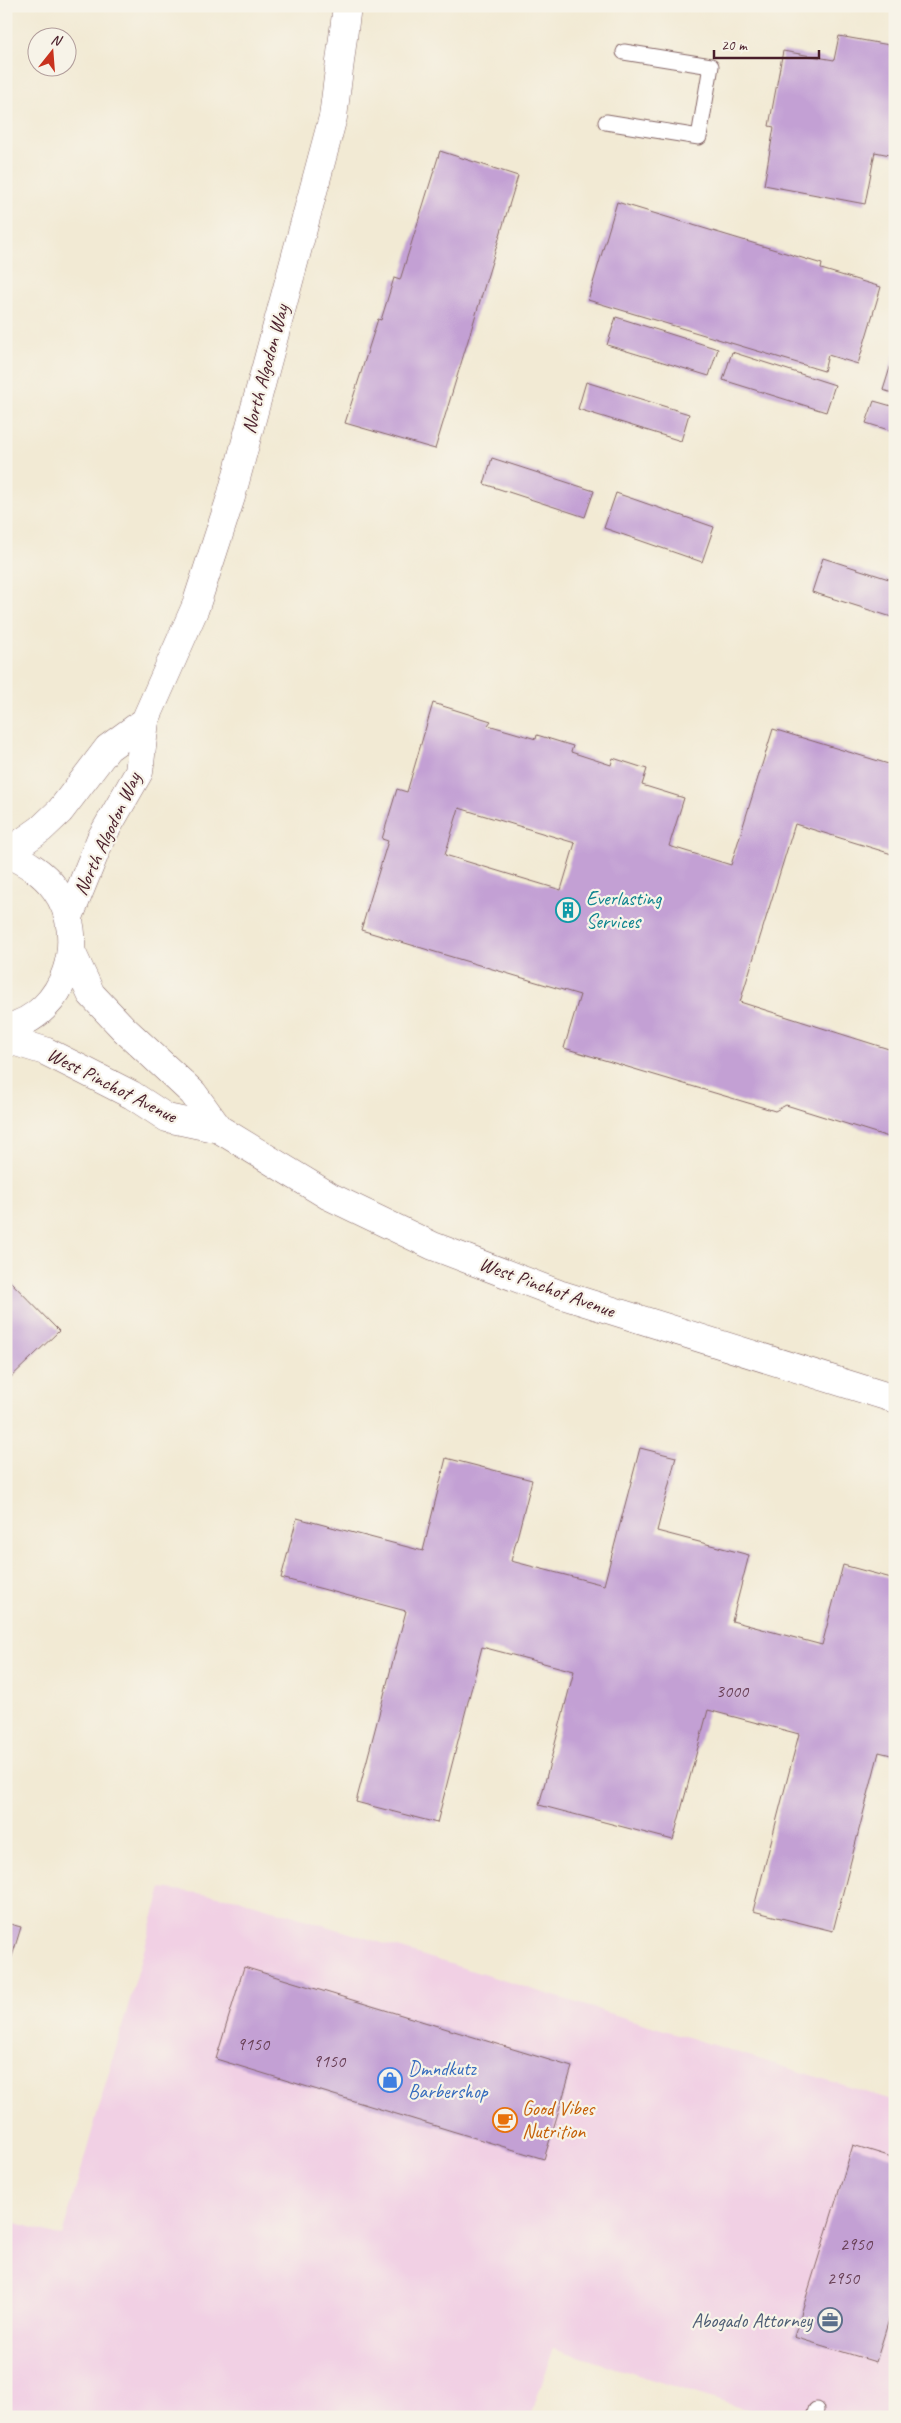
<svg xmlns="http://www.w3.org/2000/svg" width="901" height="2423" font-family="Caveat,sans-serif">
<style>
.built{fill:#f1d0e4}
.building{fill:#c3a0d4;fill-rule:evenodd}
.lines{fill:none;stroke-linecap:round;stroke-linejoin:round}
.service-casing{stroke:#856666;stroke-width:17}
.tertiary-casing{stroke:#856666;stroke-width:29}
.path{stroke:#856666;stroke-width:3;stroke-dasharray:4 4;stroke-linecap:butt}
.service{stroke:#fff;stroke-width:15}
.tertiary{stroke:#fff;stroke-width:28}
.labels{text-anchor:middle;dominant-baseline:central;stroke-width:4.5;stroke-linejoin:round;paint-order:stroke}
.number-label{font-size:18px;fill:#683f55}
.street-label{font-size:20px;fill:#4a1f2b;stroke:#f7f3e8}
.culture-label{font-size:20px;fill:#0d838f;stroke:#f7f3e8;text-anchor:start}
.shop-label{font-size:20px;fill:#366cbe;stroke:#f7f3e8;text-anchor:start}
.food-label{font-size:20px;fill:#c56008;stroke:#f7f3e8;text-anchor:start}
.service-label{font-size:20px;fill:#4e5e75;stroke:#f7f3e8;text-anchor:end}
</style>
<rect width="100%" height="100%" fill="#f7f3e8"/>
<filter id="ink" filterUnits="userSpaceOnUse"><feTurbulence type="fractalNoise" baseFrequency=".02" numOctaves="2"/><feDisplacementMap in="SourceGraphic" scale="10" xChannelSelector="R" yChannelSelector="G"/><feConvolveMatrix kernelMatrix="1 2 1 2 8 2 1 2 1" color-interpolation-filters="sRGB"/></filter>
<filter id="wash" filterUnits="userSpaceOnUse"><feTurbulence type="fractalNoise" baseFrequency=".0096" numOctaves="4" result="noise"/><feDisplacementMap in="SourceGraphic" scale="20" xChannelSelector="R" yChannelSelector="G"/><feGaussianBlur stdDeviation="1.12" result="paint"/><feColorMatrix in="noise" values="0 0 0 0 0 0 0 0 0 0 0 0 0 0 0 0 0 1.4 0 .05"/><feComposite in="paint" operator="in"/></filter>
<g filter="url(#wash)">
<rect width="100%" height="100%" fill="#f2ead4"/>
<path class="built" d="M162 1888 239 1899 895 2101V2417H770L553 2348 531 2417H6V2220L62 2236Z"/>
<g id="blocks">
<path class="building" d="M839 36 895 46V156L875 152 865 204 764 185 774 127 769 126 783 51 834 60Z
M440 151 518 176 435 449 345 423 378 319 381 320 394 278 400 280Z
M617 202 822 264 821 269 881 287 858 364 828 355 824 371 588 300Z
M616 317 718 349 709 376 607 345Z
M732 352 835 385 826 412 723 380Z
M894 355H895V394L883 390Z
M586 382 689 414 681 441 578 409Z
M874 401 895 407V432L866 423Z
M492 458 594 491 585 517 484 484Z
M616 493 714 527 702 562 604 528Z
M823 558 895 581V618L812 592Z
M433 703 491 721 488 725 536 739 537 735 573 746 571 752 611 765 613 758 647 769 642 785 684 798 669 846 731 865 773 729 895 766V855L795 824 740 1002 895 1051V1139L786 1105 775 1111 564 1048 580 995 361 930 388 841 382 839 397 789 407 792ZM459 808 575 843 561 890 445 855Z
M6 1277 59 1331 6 1382Z
M640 1448 676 1457 657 1531 749 1555 732 1621 822 1645 843 1565 895 1579V1756L879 1752 833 1931 753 1911 799 1734 708 1710 673 1840 539 1805 574 1671 482 1647 437 1823 356 1802 406 1611 281 1578 297 1518 423 1551 446 1458 532 1480 511 1561 604 1585Z
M6 1923 21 1927 7 1973H6Z
M244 1967 572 2067 544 2159 216 2059Z
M853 2145 895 2158V2300L876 2362 794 2337Z"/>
</g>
</g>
<g filter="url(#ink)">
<use href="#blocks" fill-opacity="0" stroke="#856666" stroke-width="1"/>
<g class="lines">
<defs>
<path id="service" d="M606 122 699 137 711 66 624 52
M814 2417 816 2410"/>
<path id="tertiary" d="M6 853C25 862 43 872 55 889 90 937 66 1015 6 1028
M7 853 41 829 60 811 108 748 145 721
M69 917 101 838 139 772 145 721 195 608 231 497 333 117 347 6
M72 953 91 994 124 1029 193 1093 219 1129
M6 1039 45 1051 85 1071 132 1095 167 1118 219 1129 329 1196 433 1246 559 1294 895 1399"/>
</defs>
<use href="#service" class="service-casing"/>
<use href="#tertiary" class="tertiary-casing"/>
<path class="path" d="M879 2417 880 2413"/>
<use href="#service" class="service"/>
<use href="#tertiary" class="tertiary"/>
</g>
</g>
<defs>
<symbol id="building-ring" viewBox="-11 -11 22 22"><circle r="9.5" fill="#f7f3e8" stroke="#0f9aa8" stroke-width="1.5"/><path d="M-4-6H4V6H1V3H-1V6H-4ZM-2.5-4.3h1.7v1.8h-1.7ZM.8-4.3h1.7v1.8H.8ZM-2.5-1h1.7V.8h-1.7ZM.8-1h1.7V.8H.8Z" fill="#0f9aa8"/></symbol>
<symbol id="shop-ring" viewBox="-11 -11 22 22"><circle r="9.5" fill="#f7f3e8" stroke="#3f7fe0" stroke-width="1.5"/><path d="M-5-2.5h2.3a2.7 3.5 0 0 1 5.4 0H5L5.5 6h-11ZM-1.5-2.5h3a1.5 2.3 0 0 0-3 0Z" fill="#3f7fe0"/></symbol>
<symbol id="cafe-ring" viewBox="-11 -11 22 22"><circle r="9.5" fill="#f7f3e8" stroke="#e8710a" stroke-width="1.5"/><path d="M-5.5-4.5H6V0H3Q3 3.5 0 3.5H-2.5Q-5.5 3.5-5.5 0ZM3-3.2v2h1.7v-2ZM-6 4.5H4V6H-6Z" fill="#e8710a"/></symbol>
<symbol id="office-ring" viewBox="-11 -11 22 22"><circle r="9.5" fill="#f7f3e8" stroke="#5c6f8a" stroke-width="1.5"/><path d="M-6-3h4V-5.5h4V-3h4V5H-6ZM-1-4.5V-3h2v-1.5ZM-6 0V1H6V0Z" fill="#5c6f8a"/></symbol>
</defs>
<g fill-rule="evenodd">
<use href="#building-ring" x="554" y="896" width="28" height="28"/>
<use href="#shop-ring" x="376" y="2066" width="28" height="28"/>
<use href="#cafe-ring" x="491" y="2106" width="28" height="28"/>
<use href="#office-ring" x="816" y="2306" width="28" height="28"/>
</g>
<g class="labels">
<g class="number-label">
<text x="732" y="1691">3000</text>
<text x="253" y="2044">9150</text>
<text x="329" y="2061">9150</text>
<text x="856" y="2244">2950</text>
<text x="843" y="2278">2950</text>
</g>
<g class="street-label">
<text transform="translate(265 369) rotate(-75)">North Algodon Way</text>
<text transform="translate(107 834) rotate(-65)">North Algodon Way</text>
<text transform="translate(112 1085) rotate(27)">West Pinchot Avenue</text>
<text transform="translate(547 1287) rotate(20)">West Pinchot Avenue</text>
</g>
<g class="culture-label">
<text x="586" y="898">Everlasting<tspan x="586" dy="23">Services</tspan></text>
</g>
<g class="shop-label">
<text x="408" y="2068">Dmndkutz<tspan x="408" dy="23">Barbershop</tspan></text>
</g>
<g class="food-label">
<text x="522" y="2108">Good Vibes<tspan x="522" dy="23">Nutrition</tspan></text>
</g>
<g class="service-label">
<text x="812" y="2320">Abogado Attorney</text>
</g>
</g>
<rect width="901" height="2423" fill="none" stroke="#f7f3e8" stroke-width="25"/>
<g transform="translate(52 52) rotate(17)"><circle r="24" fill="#f7f3e8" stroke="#b29e9c"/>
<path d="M0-4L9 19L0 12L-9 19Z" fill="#c8321e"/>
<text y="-8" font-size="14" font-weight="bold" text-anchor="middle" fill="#4a1f2b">N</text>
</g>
<path d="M714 50v8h105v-8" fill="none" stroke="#4a1f2b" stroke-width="2.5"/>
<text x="721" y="50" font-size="15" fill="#4a1f2b" stroke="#f7f3e8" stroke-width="4" paint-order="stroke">20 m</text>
</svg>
